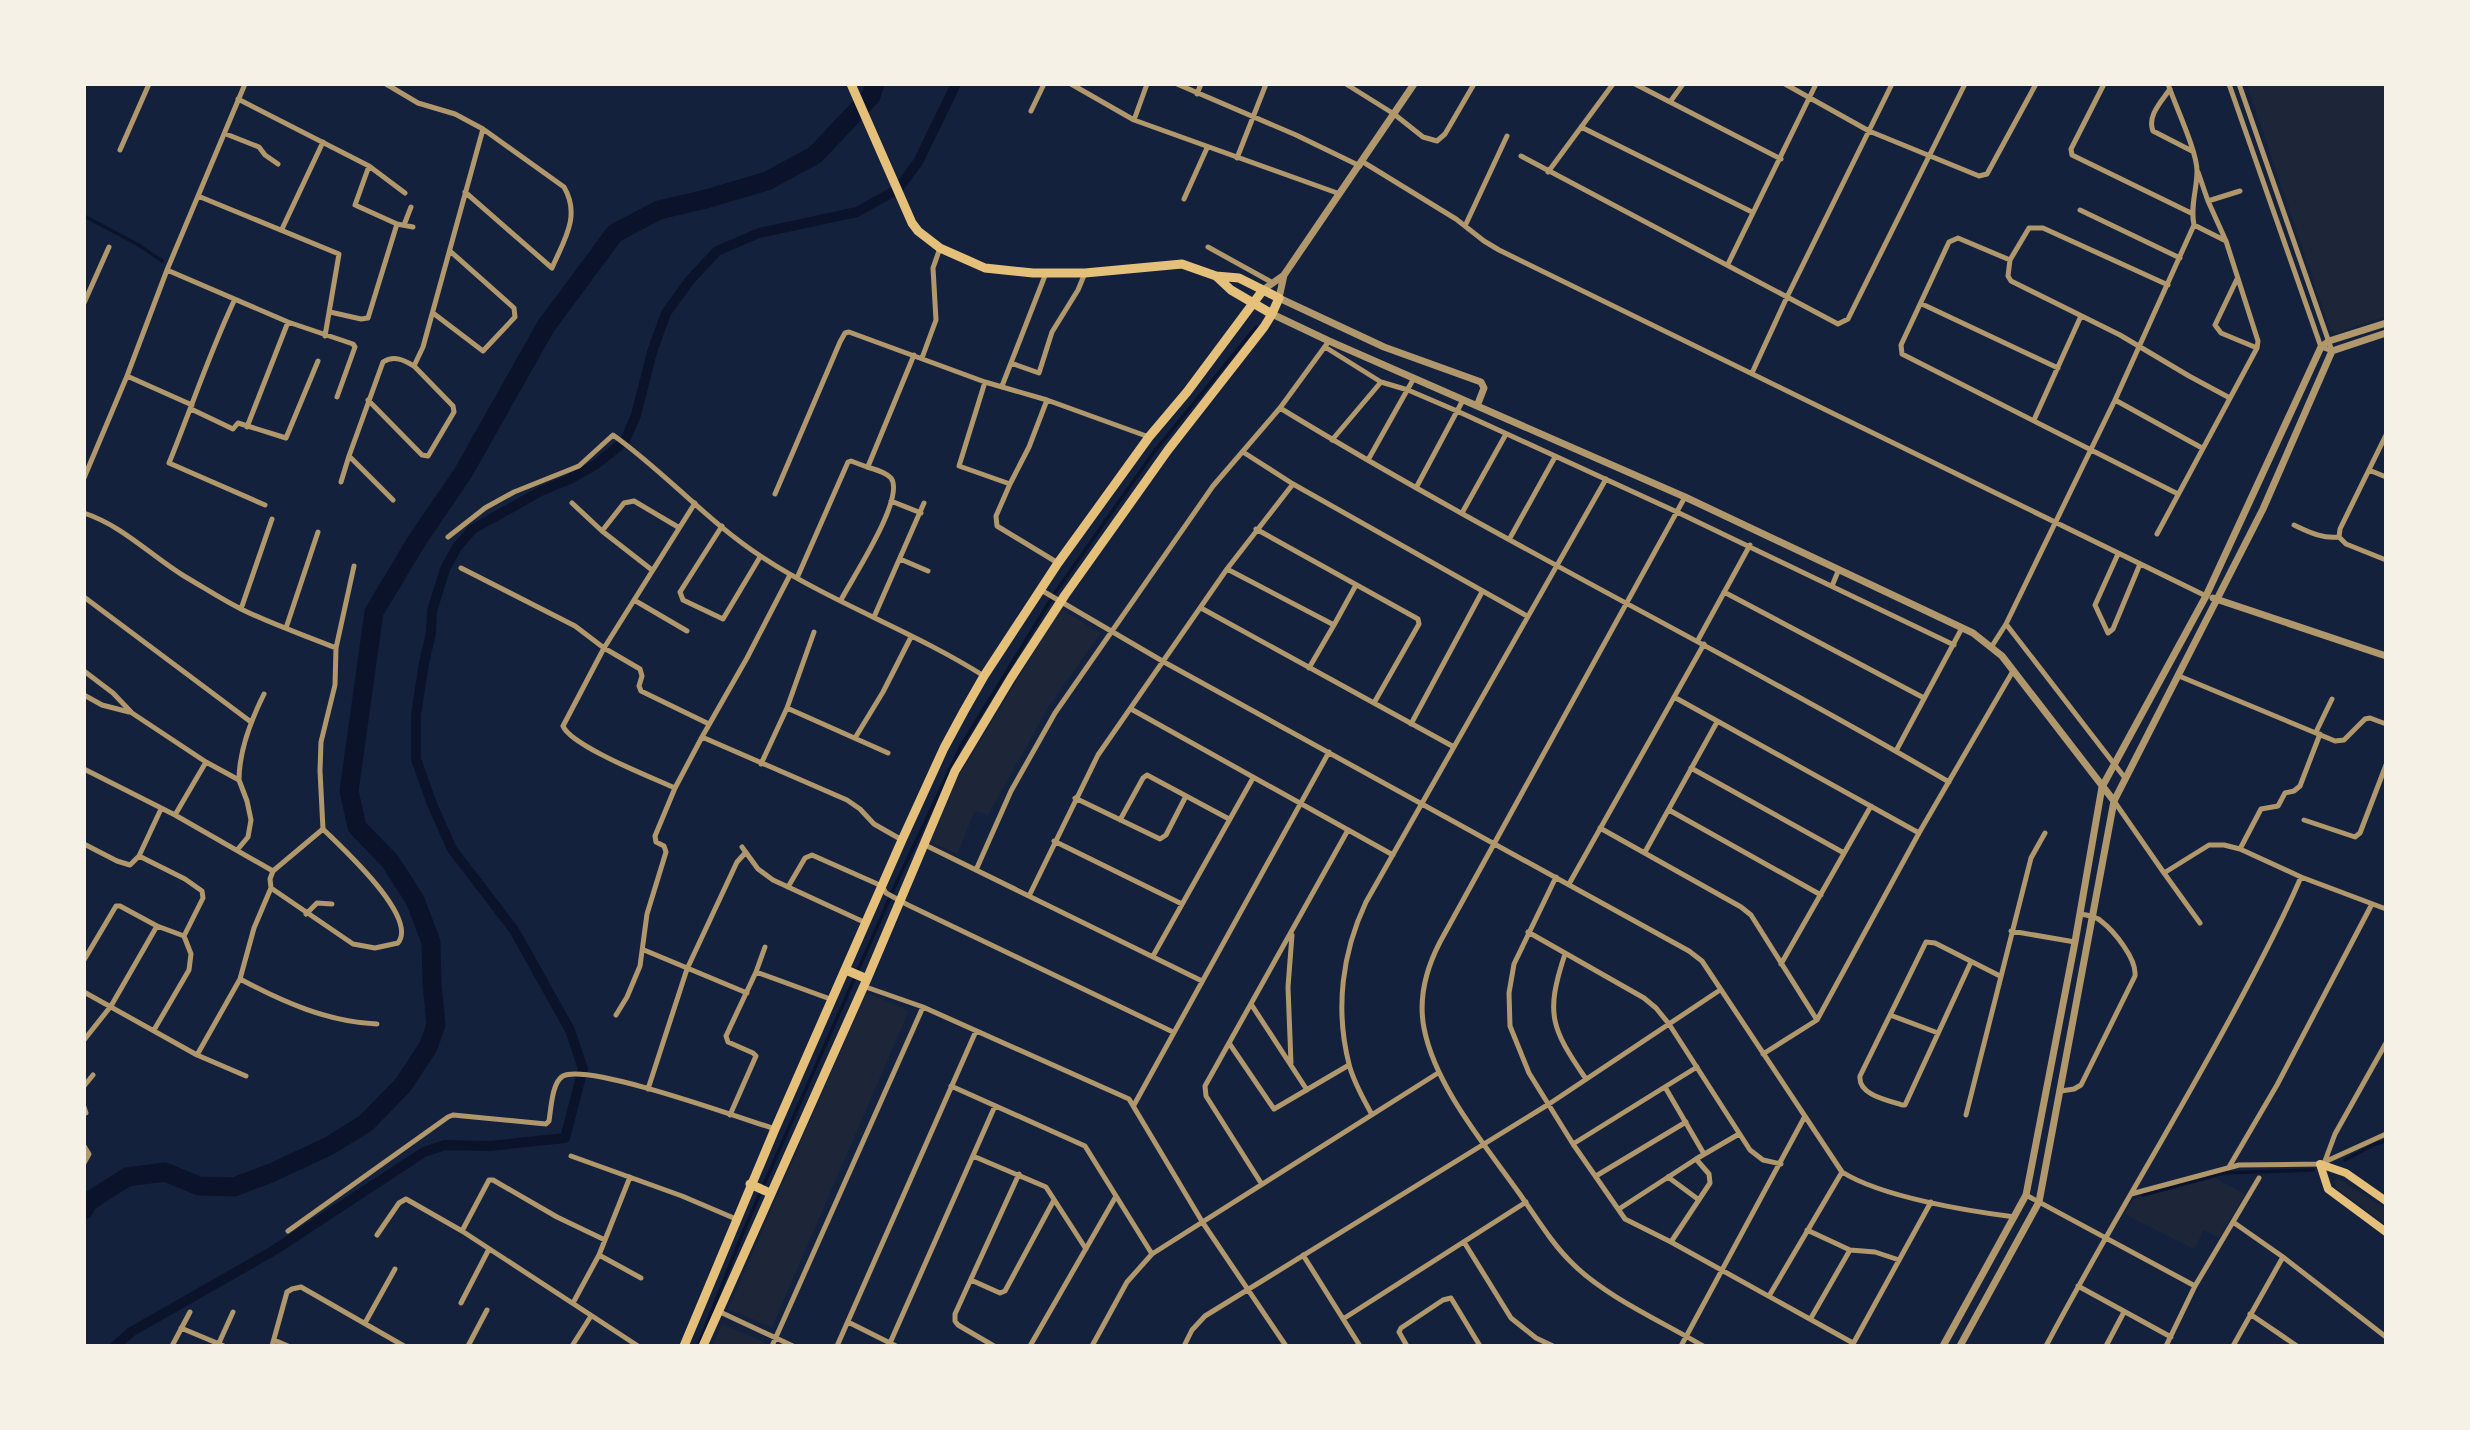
<svg xmlns="http://www.w3.org/2000/svg" width="2470" height="1430" font-family="'Sofia Sans Condensed',sans-serif">
<style>
.green{fill:#1d2539}
.lines{fill:none;stroke-linecap:round;stroke-linejoin:round}
.stream{stroke:#0b132b;stroke-width:3.5}
.canal{stroke:#0b132b;stroke-width:10}
.river{stroke:#0b132b;stroke-width:19}
.minor{stroke:#b1986c;stroke-width:5}
.tertiary{stroke:#b1986c;stroke-width:7}
.secondary{stroke:#e5c07b;stroke-width:8}
.primary{stroke:#e5c07b;stroke-width:9}
</style>
<rect width="100%" height="100%" fill="#14213d"/>
<path class="green" d="M2247 84H2386V316L2337 333 2330 330Z
M1062 610 1099 632V635L1048 708 988 815 975 811 957 854 929 841 952 787 1059 611Z
M868 993 907 1010V1015L772 1327 728 1309 865 995Z
M2215 1178 2245 1194 2219 1238 2204 1230 2194 1249 2124 1214 2134 1199Z
M2338 1178 2386 1209V1224L2337 1189 2334 1181Z
M722 1324 764 1342 762 1346H712Z"/>
<g class="lines">
<path class="stream" d="M84 216 137 244 162 261
M2345 1160 2375 1144 2386 1141
M2143 1195 2223 1173 2313 1170
M698 1346 744 1230 895 886 961 746 1055 593 1154 452 1256 327"/>
<path class="canal" d="M115 1346 131 1332 273 1251 424 1152 445 1145 490 1146 565 1138 583 1069 570 1030 514 930 452 849 432 804 416 759V715L424 663 431 633 432 611 445 569 457 547 473 529 541 491 570 479 595 465 625 441 636 415 652 352 666 313 690 280 717 251 759 233 857 212 898 189 918 162 956 84"/>
<path class="river" d="M84 1210 88 1202 127 1177 165 1172 199 1186 234 1187 271 1173 329 1146 366 1123 403 1085 428 1047 436 1025 432 984 431 942 415 900 390 861 357 827 349 791 374 612 416 542 463 473 546 326 615 233 659 210 706 199 767 181 815 155 871 96 875 84"/>
<path class="minor" d="M386 84 418 103 455 114 483 129 423 347 414 366C404 360 394 355 383 362L349 456 393 500
M1071 84 1134 120 1340 194
M1177 84 1296 135 1360 166
M1346 84 1394 114 1423 137 1437 141 1445 134 1474 84
M1635 84 1781 159
M1785 84 1869 131 1979 176 1987 174 2036 84
M2104 84 2071 149 2072 155 2191 213
M2229 84 2321 347 2332 351
M2239 84 2332 351
M2170 89C2161 102 2147 116 2153 131L2192 151
M1197 94 1201 84
M238 99 369 166 405 193
M1670 102 1683 84
M1031 111 1044 84
M1134 120 1147 84
M1581 127 1752 212
M226 134 259 147 265 155 278 164
M120 150 149 84
M1521 156 1838 324 1848 319 1965 84
M1237 158 1266 84
M1363 162 1456 219 1484 241 1499 250 2206 596
M369 166 355 205 397 224 413 227
M1548 172 1613 84
M465 192 552 268C564 240 581 216 564 187L483 129
M198 196 339 254 325 336
M1184 199 1207 148
M2208 201 2240 191
M2080 210 2180 258
M404 225 411 207
M2194 225 2226 241
M1465 226 1507 136
M282 229 323 142
M1208 247 1273 283
M2010 260 1958 238 1949 242 1901 345 1902 354 2178 494
M1728 264 1816 84
M167 270 288 322 353 344 355 347 337 397
M2237 279 2215 325 2221 333 2257 348
M2168 285 2043 228H2029L2010 260 2008 276 2011 281 2120 335 2189 376 2228 397
M234 301C209 354 191 409 169 463L265 505
M84 303 109 247
M1922 304 2058 368
M330 312 361 319 368 318 397 224
M433 313 483 351 515 317 514 308 450 251
M1325 347 1381 382 1408 390 1457 411 1677 512 1954 645
M922 358 936 320 933 268 940 248
M1011 363 1039 373 1052 332 1078 290 1085 273
M1752 373 1787 297 1892 84
M127 376 192 405
M985 382 959 466 1010 484 1029 447 1047 400
M1002 386 1046 273
M368 400 422 455 428 456 454 412 453 406 414 366
M2115 400 2202 448
M1280 408C1498 541 1729 653 1949 782
M191 409 233 429 238 423 286 438 318 361
M2034 420 2081 316
M247 427 288 322
M1332 440 1381 382
M1243 452 1293 484 1527 616
M1368 460 1414 378
M2369 470 2386 477
M84 478 127 376 167 270 245 84
M341 482 349 456
M1010 484 996 516 997 526 1058 563
M1417 486 1463 400
M775 494 840 342 845 333 849 332 985 382 1047 400 1149 437
M1685 497 1440 942C1426 969 1418 997 1424 1028 1435 1086 1485 1145 1519 1193 1536 1217 1552 1244 1573 1264 1606 1297 1663 1322 1703 1346
M891 501 921 513
M572 503 602 531 652 570
M84 513C123 526 150 555 184 576 203 587 221 599 241 609 271 624 304 635 336 648
M1462 513 1506 434
M2294 525C2309 532 2322 539 2339 537
M722 526 680 592 683 600 723 619 760 557
M1256 529 1418 619 1419 624 1374 703
M602 531 624 503 634 501 678 527
M2157 534 2257 348 2258 341 2226 241 2208 201 2198 172
M448 537 485 508 514 492 579 466 613 435C665 472 708 522 762 557 832 603 913 631 984 676
M2339 537 2340 529 2386 435
M2339 537 2346 544 2386 560
M1510 538 1555 457
M2118 554 2095 605 2108 633 2113 629 2140 564
M900 559 928 571
M461 568 575 626 604 648 640 669 642 676 639 686 641 691 709 724
M1227 569 1334 625 1356 585
M797 578 848 462 851 461 867 467 869 464 914 355
M1832 586 1839 569
M1041 590 1164 662 1689 951 1702 961 1842 1172C1882 1197 1967 1211 2015 1217
M1724 592 1924 698
M84 597 251 722
M634 600 687 631
M841 600C851 580 906 498 891 478 886 472 874 469 867 467
M1201 608 1454 747
M241 609 272 519
M874 617 924 503
M2006 624 2125 778
M286 628 318 532
M1698 640 1750 545
M1992 646 2006 624 2115 400 2194 225C2190 206 2197 190 2197 171 2197 151 2175 105 2168 84
M1309 668 1334 625
M84 671 113 693 132 713 206 762 239 780 247 801 251 820 248 837 238 849
M2179 676 2335 741 2344 740 2365 719 2370 718 2386 724
M84 695 102 705 129 712
M1674 697 1919 833
M787 708 888 753
M1131 709 1393 855
M1411 724 1482 592
M2316 732 2332 699
M702 737 847 800 860 809 874 824 902 840
M855 738 883 692 911 637
M1896 751 1962 628
M761 764 787 708 814 632
M1691 768 1844 853
M84 769 175 815 273 871 270 879 271 888 353 944 375 948 398 943C419 917 341 847 323 829L320 771 321 742 335 685 336 648 354 566
M239 780C239 750 251 720 264 694
M675 788C653 778 571 746 563 726L604 648 695 503
M1075 798 1160 839 1166 835 1186 796
M2114 801 2164 873 2209 845H2224L2240 849 2301 877 2386 909
M1669 810 1821 895
M175 815 206 762
M1120 820 1143 778 1147 775 1229 819
M2304 820 2355 837 2360 833 2386 765
M1600 828 1741 907 1751 915 1817 1020
M1054 841 1182 904
M84 844 117 861 130 865 139 856 161 809
M923 844 1202 981
M742 847 758 869 773 880 866 923
M2240 849 2261 809 2278 806 2285 793 2294 791 2300 786 2320 734
M1645 852 1717 722
M139 856 185 879 202 891 203 898 184 936
M976 870 1011 791 1055 713 1213 486 1280 408 1329 341
M273 871 323 829
M2164 873 2200 923
M1556 877 1514 964 1509 993 1510 1026 1529 1073 1573 1144 1625 1219 1671 1242 1853 1343
M1569 884 1704 644
M788 887 805 858 812 855 882 886 886 893 908 905 1173 1032
M1029 896 1098 755 1227 569 1293 484
M306 914 317 903 332 904
M2011 931 2075 942
M1528 932 1644 998 1656 1008 1669 1024 1750 1150 1763 1160 1781 1164
M765 947 756 972 833 1000
M644 950 747 993
M1565 954C1545 1014 1551 1028 1586 1079
M1153 956 1253 778
M84 960 116 906H120L157 926 184 936
M1971 962 1905 1105H1902C1887 1100 1858 1095 1860 1076L1926 942 1935 943 2000 976
M1781 964 1871 806
M240 979C283 1002 328 1022 377 1024
M863 986 923 1007 1129 1099 1203 1223 1286 1346
M84 992 197 1055 246 1076
M1251 1004 1307 1090
M616 1015 627 997 640 966 647 914 666 852 664 846 656 842 655 836 675 788 702 737 747 658 790 575
M1890 1015 1938 1033
M154 1030 189 970 191 954 184 936
M84 1040 111 1006 157 926
M1229 1043 1274 1109 1349 1065
M1763 1054 1817 1020 1919 833 2013 671
M197 1055 240 979 254 928 271 888
M1291 1063 1288 987 1292 935
M84 1086 93 1075
M951 1086 1085 1146 1152 1254
M1665 1087 1704 1154
M648 1089 687 969 737 862 746 852
M2061 1091 2074 1089 2081 1085 2135 976C2137 959 2114 931 2101 921 2095 916 2087 915 2080 914
M1134 1105 1329 752
M84 1107 86 1113
M1371 1113C1363 1098 1353 1081 1349 1064 1335 1009 1342 953 1366 902L1606 479
M730 1115 756 1056 753 1053 728 1042 726 1036 756 972
M1966 1115 2031 858 2045 833
M1573 1144 1697 1067
M84 1146 89 1154 84 1163
M571 1156 682 1196 736 1219
M973 1156 1046 1187 1086 1249
M2325 1161 2335 1134 2386 1043
M2229 1167 2277 1085 2372 904
M1596 1176 1686 1122
M1668 1177 1699 1200
M1261 1183 1206 1096 1205 1086 1348 830
M2131 1194 2239 1165 2320 1164 2386 1134
M2026 1195 2195 1286
M1619 1209 1696 1159 1739 1134
M2233 1222 2283 1257 2386 1337
M1807 1230 1850 1250 1875 1252 1899 1260
M288 1231 448 1117 453 1115 546 1124 549 1121C551 1109 552 1082 563 1076 589 1063 740 1118 775 1129
M377 1235 399 1203 406 1199 462 1231
M605 1240 557 1217 493 1180H489L462 1231 638 1346
M1464 1242 1511 1318 1536 1338 1553 1346
M1671 1242 1710 1183 1709 1174 1696 1159
M599 1255 641 1278
M1303 1255 1360 1346
M971 1280 1000 1293 1005 1291 1054 1200
M2078 1286 2171 1337
M1769 1296 1842 1172
M461 1303 489 1249
M573 1303 599 1255 630 1177
M718 1311 793 1346
M2250 1314 2297 1346
M1811 1318 1850 1250
M1343 1319 1526 1202
M848 1322 896 1346
M365 1323 395 1269
M181 1328 224 1346
M274 1340 288 1346
M219 1343 233 1312
M890 1343 995 1106
M1853 1344 1931 1202
M172 1346 190 1312
M272 1346 287 1292 292 1289 301 1287 404 1346
M468 1346 487 1310
M572 1346 591 1316
M772 1346 923 1007
M837 1346 976 1031
M994 1346 958 1325 955 1321V1314L1019 1174
M1030 1346 1115 1198
M1092 1346 1127 1282 1152 1254 1438 1073
M1184 1346 1192 1330 1205 1316 1549 1104 1720 990
M1407 1346 1399 1332 1401 1328 1443 1300 1451 1298 1480 1346
M1681 1346 1804 1118
M2046 1346C2110 1225 2183 1109 2247 987 2266 951 2285 915 2301 877
M2106 1346 2124 1312
M2166 1346 2195 1286 2259 1178
M2233 1346 2283 1257"/>
<path class="tertiary" d="M1284 275 1279 298 1384 347 1481 382 1484 388 1477 406
M1263 290 1284 275 1414 84
M1272 314 1329 341 1685 497 1973 633 2002 656 2114 801
M2213 598 2386 656
M1943 1346 2026 1195 2075 942 2102 787 2206 596 2321 347 2329 341 2386 323
M1960 1346 2039 1202 2114 801 2263 509 2332 351 2386 333"/>
<path class="secondary" d="M2320 1164 2328 1189 2386 1232
M2320 1164 2346 1173 2386 1201"/>
<path class="primary" d="M1216 276 1231 290 1272 314
M846 970 867 979
M750 1184 770 1193
M684 1346 775 1129 902 840 944 748 964 711 984 676 1058 563 1149 437 1187 392 1263 290
M703 1346 867 979 955 771 1011 678 1065 595 1168 450 1264 327 1272 314 1279 298 1239 278 1216 276 1182 264 1085 273H1033L985 268 940 248 918 231 912 223 851 84"/>
</g>
<rect width="2470" height="1430" fill="none" stroke="#f6f1e7" stroke-width="172"/>
</svg>
